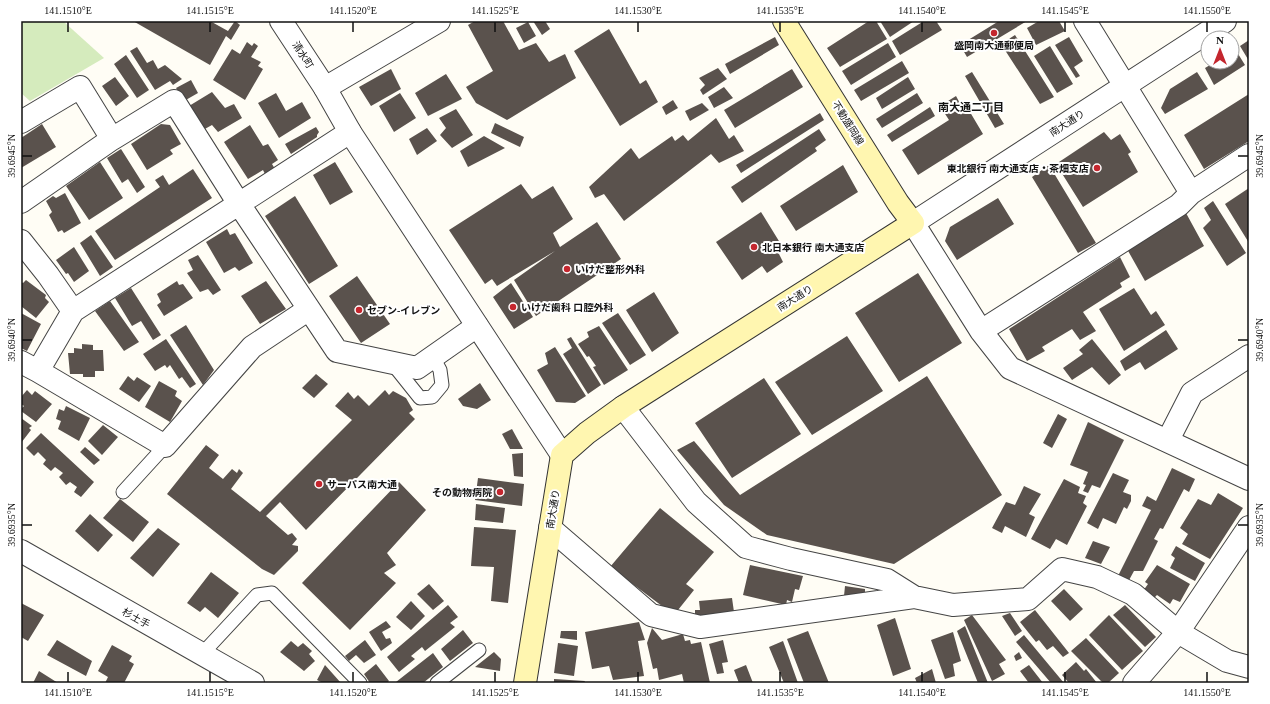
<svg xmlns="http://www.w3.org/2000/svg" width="1270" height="704" font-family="'Times New Roman','Noto Sans JP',serif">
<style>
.green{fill:#d5ebbd}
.building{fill:#5a524d}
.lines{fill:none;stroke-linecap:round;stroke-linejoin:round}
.service-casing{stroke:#444;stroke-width:15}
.minor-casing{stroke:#444;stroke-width:24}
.tertiary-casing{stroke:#444;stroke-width:24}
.secondary-casing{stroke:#333;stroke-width:24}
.service{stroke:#fff;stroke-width:13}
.minor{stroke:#fff;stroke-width:22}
.tertiary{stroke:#fff;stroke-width:22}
.secondary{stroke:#fff6b0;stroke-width:22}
.ticks{fill:none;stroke:#111;stroke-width:1.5}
.poi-dot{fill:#c4262e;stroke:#fff;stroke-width:1.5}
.labels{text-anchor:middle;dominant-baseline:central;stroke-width:4;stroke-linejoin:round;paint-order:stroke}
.poi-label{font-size:10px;font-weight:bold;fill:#111;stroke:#fff;text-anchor:start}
.street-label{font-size:10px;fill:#111;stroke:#fff}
.neighbourhood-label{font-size:11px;font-weight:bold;fill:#111;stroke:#fff}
.neatline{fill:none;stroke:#111;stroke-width:1.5}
.ticks-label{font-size:10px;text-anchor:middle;fill:#111}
</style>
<rect width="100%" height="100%" fill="#fffdf5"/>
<path class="green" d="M21 21H63L104 58 30 101 21 93Z"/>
<path class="building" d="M133 21H210L228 31 235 21 240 25 231 40 226 36 210 65Z
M475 21H503L519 50 536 43 549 62 565 54 576 78 507 120 476 103 466 87 493 71 468 25Z
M533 21H545L550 29 542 35Z
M869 21H876L887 39 840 67 827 48Z
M880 21H914L890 37Z
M924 21H936L942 30 900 55 892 41Z
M999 21H1027L967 57 960 45Z
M1039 21H1059L1065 31 1036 45 1027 28Z
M528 22 536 36 524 43 516 28Z
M609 29 640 84 646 80 658 102 620 126 574 51Z
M1015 35 1054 97 1040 104 1001 44Z
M775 37 779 45 730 74 725 64Z
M1069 37 1083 61 1074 67 1080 76 1076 78 1055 45Z
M1249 40V61L1240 46Z
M247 42 252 46 254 43 258 46 251 57 261 62 258 66 263 69 245 100 213 80 232 49 240 54Z
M888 43 896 57 851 85 842 71Z
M1050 46 1073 84 1057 93 1034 56Z
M137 47 147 63 153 60 158 69 165 65 182 79 173 85 170 81 155 90 130 51Z
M1235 49 1245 65 1214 85 1205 68 1215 62H1232V51Z
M126 55 149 90 137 98 114 64Z
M902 61 909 73 861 101 854 90Z
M718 68 727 79 703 95 700 90 705 85 699 78Z
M391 69 401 89 371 106 359 87Z
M792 69 803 87 735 128 724 110Z
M972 72 1004 124 995 128 965 76Z
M1197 72 1208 89 1165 114 1161 108 1170 89Z
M446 74 462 99 428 116 415 93Z
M115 77 129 96 116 106 102 86Z
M908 77 915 89 882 109 876 98Z
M191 80 198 93 184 101 176 88Z
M724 87 733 98 714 108 708 97Z
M212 92 225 108 234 104 242 118 218 132 212 125 203 130 189 106Z
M276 93 286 111 302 102 311 118 279 138 258 103Z
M400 93 416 118 394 132 379 106Z
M917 93 923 103 882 128 876 119Z
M1249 94V141L1204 169 1184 135Z
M956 96 963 109 967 107 983 134 918 175 902 150 949 120 940 106Z
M673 100 678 108 666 115 662 107Z
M702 103 709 110 690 121 685 111Z
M930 107 935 116 892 142 887 135Z
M456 109 473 135 452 148 440 135 446 128 439 118Z
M820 113 824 120 741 173 736 165Z
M716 118 729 139 734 135 744 151 719 163 711 154 624 221 604 194 595 198 589 187 631 148 639 159 672 136 675 141 683 135 688 141Z
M495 123 524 137 520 147 491 133Z
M42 124 56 147 21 168V138Z
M161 124 170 125 181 144 170 150 173 154 147 170 131 144Z
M250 125 263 146 268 144 278 160 272 164 275 169 265 174 263 170 248 179 224 142Z
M316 127 319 132 317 135V137L291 154 285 144Z
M427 128 437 141 417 155 409 139Z
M819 129 826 140 815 148 817 151 742 203 731 187Z
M1104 132 1111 140 1120 134 1131 152 1128 154 1138 172 1083 207 1056 164Z
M484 136 505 148 468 167 460 151Z
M121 149 145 187 137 193 128 179 122 183 107 158Z
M100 162 123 198 89 220 66 186Z
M335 162 353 192 330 205 313 175Z
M843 165 858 192 796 231 780 206Z
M1049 165 1096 243 1078 253 1032 177Z
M193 169 212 198 115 260 95 231 160 187 155 180 163 175 169 185Z
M521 184 532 199 553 186 573 219 553 233 560 247 597 222 621 259 536 316 514 280 555 251 497 286 492 279 485 284 449 230Z
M1249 188V243L1225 204Z
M65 193 81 223 64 233 62 230 58 232 49 215 52 212 46 201 53 196 56 198Z
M295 196 338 266 309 284 265 216Z
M998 198 1014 224 957 260 945 241 950 227Z
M1213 201 1246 253 1227 266 1203 228 1211 220 1204 208Z
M761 212 782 246 785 245 788 248 779 254 783 262 767 273 762 266 742 280 716 242Z
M1186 213 1204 246 1145 281 1127 249Z
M227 229 230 235 235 233 253 263 239 271 235 267 224 273 206 242Z
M91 235 113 267 100 276 80 243Z
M74 247 89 271 74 282 68 273 66 274 56 260Z
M198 255 221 290 213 295 208 289 200 292 187 273 193 270 188 260Z
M1120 257 1130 277 1120 283 1122 287 1083 312 1096 331 1080 340 1072 329 1042 347 1045 351 1027 361 1009 329Z
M918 273 962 343 899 382 855 313Z
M357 276 390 324 361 343 329 296Z
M26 280 46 295 45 298 49 302 36 318 21 306V282L23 283Z
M177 281 179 285 183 284 193 298 164 316 157 305 161 302 157 294Z
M266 281 286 309 260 324 241 296Z
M511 283 533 317 514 329 493 297Z
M131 288 161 335 153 340 141 321 132 326 115 298Z
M1134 288 1151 315 1156 311 1165 325 1124 351 1099 309Z
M654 292 679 333 652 352 626 310Z
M110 301 139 342 124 351 95 311Z
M21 313 41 324 27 351 21 348Z
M618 313 646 355 630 365 602 323Z
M186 325 214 370 203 385 170 335Z
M599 326 628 370 604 385 593 367 596 366 589 356 587 357 578 344 589 337 587 332Z
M1166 330 1178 349 1145 370 1140 362 1125 371 1120 361Z
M847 336 883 391 812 435 775 382Z
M571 337 601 385 588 394 563 354 572 348 567 339Z
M166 339 196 384 190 388 182 377 179 379 170 365 167 368 165 365 155 371 143 354Z
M1092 339 1121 375 1109 385 1092 367 1072 380 1063 368 1083 354 1079 350Z
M82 344 93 345V350H103L104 371H95V377H83V374H70L68 353H74V348L82 349Z
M555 347 586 396 575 403 556 402 537 370 548 364 545 353Z
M316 374 328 384 314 398 302 388Z
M128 376 134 381 137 377 151 386 139 402 119 389Z
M927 376 1002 495 894 564 767 535 724 505 677 450 694 441 740 495Z
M764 378 801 434 732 478 695 423Z
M159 381 177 391 175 396 182 401 170 422 145 407Z
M480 383 491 400 477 409 463 406 458 399Z
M27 390 32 395 35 391 52 404 36 422 21 411V409L24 406 21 404V397Z
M385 390 389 395 393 391 406 398 413 410 409 413 415 419 306 530 280 502 266 516 288 535 292 533 297 539 292 545 298 546V551L274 575 262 569 167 494 206 445 219 455 209 468 223 479 232 469 237 473 239 469 243 473 231 489 260 512 352 420 335 406 348 392 354 399 358 395 369 406Z
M66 406 90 418 79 441 58 429 61 421 56 419 59 409 64 411Z
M1058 414 1067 419 1052 448 1043 443Z
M21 418 32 426 29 428 31 430 21 443Z
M1088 422 1124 440 1100 488 1092 485 1088 493 1083 491 1086 485 1083 484 1088 472 1070 465Z
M103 425 118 437 102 455 88 441Z
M512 429 523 449H510L502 434Z
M41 433 94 482 81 497 74 492 77 487 70 482 66 485 59 477 63 473 55 467 51 471 43 464 46 460 38 452 34 456 26 448Z
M85 447 100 460 94 465 80 452Z
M523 453V477L514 476 512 454Z
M1172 468 1195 479 1189 492 1184 489 1163 529 1160 528 1154 539 1158 541 1143 571H1134L1128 582 1118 576 1151 510 1142 506 1147 496 1156 501Z
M1113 473 1129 480 1123 492 1131 495V501L1127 509 1124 507 1116 524 1103 518 1098 529 1087 523Z
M478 478 524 484 522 506 475 500Z
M1064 479 1080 487 1078 493 1086 496 1083 503 1087 506 1067 545 1056 539 1050 549 1031 539Z
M399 482 426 510 387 553 396 565 384 573 396 583 350 630 302 583Z
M1024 486 1041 494 1029 514 1035 517 1026 537 1005 526 1002 533 992 528 1006 502 1015 505Z
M1218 493 1243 508 1210 559 1182 544 1188 534 1180 528 1198 499 1211 505Z
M120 499 149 522 133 542 103 518Z
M476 504 505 508 503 523 475 520Z
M660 508 714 552 686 584 694 590 674 615 610 567Z
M90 514 113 535 98 552 75 531Z
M474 527 516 530 508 603 491 601 494 567 471 566Z
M158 528 180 544 153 577 130 558Z
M1093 541 1110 547 1101 564 1085 558Z
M1176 546 1205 563 1195 581 1170 568 1175 558 1171 555Z
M750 565 803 576 799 590 795 589 792 602 787 600 786 605 743 595Z
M1157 565 1190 584 1180 602 1173 599 1170 604 1157 595 1154 598 1143 591 1148 584 1145 582Z
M211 572 239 593 218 618 205 607 200 612 187 603Z
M429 584 444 601 433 610 417 594Z
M845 586 865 589V596H844Z
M1064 589 1083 609 1070 621 1051 601Z
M732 598 734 612 695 616V610H700L699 601Z
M411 601 425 616 411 630 396 617Z
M21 603 44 615 28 641 21 637Z
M448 605 458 617 450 623 455 627 425 651 422 647 411 656 415 659 399 672 387 657Z
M1125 605 1156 637 1145 647 1113 615Z
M1035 610 1069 653 1063 657 1053 646 1047 650 1039 640 1036 642 1020 622Z
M1010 613 1022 631 1015 636 1002 616Z
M972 615 1006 660 999 664 1005 674 992 681 964 620Z
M1109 615 1143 651 1122 670 1089 635Z
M895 618 911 669 893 676 877 625Z
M386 621 391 627 382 632 386 639 390 638 392 643 381 651 369 632Z
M639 622 645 640 638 641 644 676 613 680 609 666 592 669 585 632Z
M965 626 988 683H978L957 631Z
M652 628 662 640 683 634 685 641 690 640 691 644 701 642 710 683H684L682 674 659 680 657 668 653 669 647 643Z
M463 630 473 643 450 661 441 649Z
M561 631H577V640L560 638Z
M808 631 829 683H804L787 639Z
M953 632 961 661 953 664 955 676 945 679 931 640Z
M1024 635 1064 683H1051L1016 642Z
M1086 638 1119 673 1108 683H1103L1071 651Z
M57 640 92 661 86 676 47 655Z
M365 640 376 655 364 663 356 655 349 661 345 656Z
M723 640 728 662 722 663 724 673 717 674 709 644Z
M291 641 298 647 303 643 312 651 309 654 315 661 304 671 280 652Z
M783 641 798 683H784L769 647Z
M558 643 578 646 574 676 554 673Z
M112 645 132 656 129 661 134 664 124 683H105L108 677 98 671Z
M494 652 501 659 500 671 475 667Z
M1019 652 1022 658 1016 661 1014 656Z
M433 653 443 667 423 683H397L396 682Z
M1076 662 1084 671 1086 669 1097 683H1069L1062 675Z
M376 664 389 681 387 683H370L364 674Z
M325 665 341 683H323L317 680Z
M746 665 753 683H739L734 670Z
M1029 665 1043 683H1029L1020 671Z
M932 669 936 683H917L915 678Z
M39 671 58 683H33Z
M554 679 585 681 584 683H554Z"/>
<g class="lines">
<defs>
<path id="service" d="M392 363 420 398 432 397 442 385 440 370 433 357
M123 492 165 446
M202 654 257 595 272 593 360 683
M437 683 479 650"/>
<path id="minor" d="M281 21 325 88 439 21
M1085 21 1191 193
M21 122 80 87 112 139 174 101 239 204 337 351 417 368 477 326
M21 202 112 139
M913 223 981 331 1010 368 1249 479
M21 241 48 275 73 311 350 132
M981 331 1179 205 1191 193 1249 155
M21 362 38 371 73 311
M38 371 165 446 252 347 309 309
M623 407 696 502 746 547 791 559 887 580 914 597 953 605 1028 599 1062 569 1097 577 1133 594 1178 632 1227 661 1249 667
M1168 440 1192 393 1249 356
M550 528 651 615 700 627 914 597"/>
<path id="tertiary" d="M325 88 350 132 562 455
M913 223 1225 21
M21 551 253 683
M1134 683 1178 632 1249 527"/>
<path id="secondary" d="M525 683 562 455 587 433 623 407 913 223 898 203 784 21"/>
</defs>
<use href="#service" class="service-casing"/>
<use href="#minor" class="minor-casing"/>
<use href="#tertiary" class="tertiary-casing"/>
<use href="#secondary" class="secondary-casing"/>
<use href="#service" class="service"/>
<use href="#minor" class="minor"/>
<use href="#tertiary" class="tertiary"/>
<use href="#secondary" class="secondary"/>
</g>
<path class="ticks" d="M68 22V32M210 22V32M353 22V32M495 22V32M638 22V32M780 22V32M922 22V32M1065 22V32M1207 22V32M22 156H32M1238 156H1248M22 340H32M1238 340H1248M22 525H32M1238 525H1248M68 672V682M210 672V682M353 672V682M495 672V682M638 672V682M780 672V682M922 672V682M1065 672V682M1207 672V682"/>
<g class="poi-dot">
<circle cx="994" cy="33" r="4"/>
<circle cx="1097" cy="168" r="4"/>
<circle cx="754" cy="247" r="4"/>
<circle cx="567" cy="269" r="4"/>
<circle cx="513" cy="307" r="4"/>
<circle cx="359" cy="310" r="4"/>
<circle cx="319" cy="484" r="4"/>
<circle cx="500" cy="492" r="4"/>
</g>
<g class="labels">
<g class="poi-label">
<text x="994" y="45" text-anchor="middle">盛岡南大通郵便局</text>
<text x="1089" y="168" text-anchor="end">東北銀行 南大通支店・茶畑支店</text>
<text x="762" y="247">北日本銀行 南大通支店</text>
<text x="575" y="269">いけだ整形外科</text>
<text x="521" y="307">いけだ歯科 口腔外科</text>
<text x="367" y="310">セブン-イレブン</text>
<text x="327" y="484">サーパス南大通</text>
<text x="492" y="492" text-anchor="end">その動物病院</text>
</g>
<g class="street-label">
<text transform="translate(303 55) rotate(57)">清水町</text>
<text transform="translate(848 123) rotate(58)">不動盛岡線</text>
<text transform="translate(1067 123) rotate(-33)">南大通り</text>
<text transform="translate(795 298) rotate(-32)">南大通り</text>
<text transform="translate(553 509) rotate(-81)">南大通り</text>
<text transform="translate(136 618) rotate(29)">杉土手</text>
</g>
<g class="neighbourhood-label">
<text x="971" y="107">南大通二丁目</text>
</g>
</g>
<rect width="1270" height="704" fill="none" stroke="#ffffff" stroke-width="44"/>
<g transform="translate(1220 50)"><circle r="19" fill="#ffffff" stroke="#a0a0a0"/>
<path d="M0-3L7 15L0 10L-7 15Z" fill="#c4262e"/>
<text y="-6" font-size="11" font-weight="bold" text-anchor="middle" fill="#111111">N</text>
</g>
<rect x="22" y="22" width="1226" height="660" class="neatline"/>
<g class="ticks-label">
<text x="68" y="14">141.1510°E</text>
<text x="210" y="14">141.1515°E</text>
<text x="353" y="14">141.1520°E</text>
<text x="495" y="14">141.1525°E</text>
<text x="638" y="14">141.1530°E</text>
<text x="780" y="14">141.1535°E</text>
<text x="922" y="14">141.1540°E</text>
<text x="1065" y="14">141.1545°E</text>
<text x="1207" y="14">141.1550°E</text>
<text transform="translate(11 156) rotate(-90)" y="4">39.6945°N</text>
<text transform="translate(1259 156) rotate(-90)" y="4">39.6945°N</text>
<text transform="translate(11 340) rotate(-90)" y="4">39.6940°N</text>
<text transform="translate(1259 340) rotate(-90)" y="4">39.6940°N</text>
<text transform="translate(11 525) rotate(-90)" y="4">39.6935°N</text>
<text transform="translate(1259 525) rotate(-90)" y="4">39.6935°N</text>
<text x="68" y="696">141.1510°E</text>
<text x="210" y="696">141.1515°E</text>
<text x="353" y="696">141.1520°E</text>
<text x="495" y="696">141.1525°E</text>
<text x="638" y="696">141.1530°E</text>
<text x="780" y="696">141.1535°E</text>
<text x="922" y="696">141.1540°E</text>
<text x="1065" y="696">141.1545°E</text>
<text x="1207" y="696">141.1550°E</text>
</g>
</svg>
